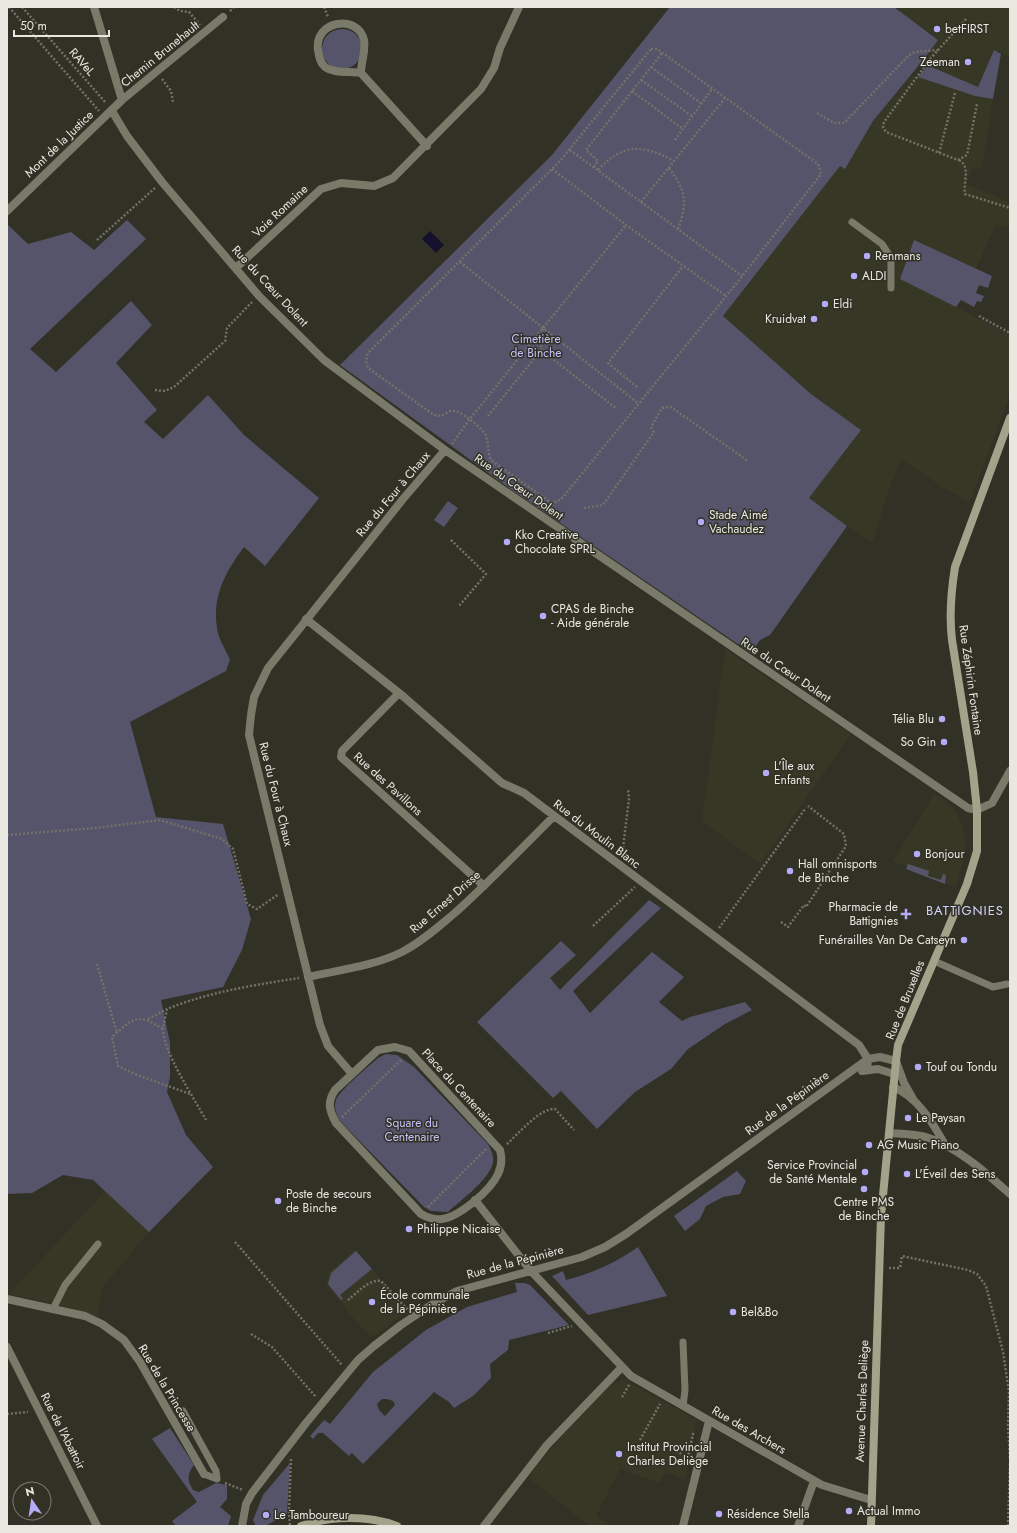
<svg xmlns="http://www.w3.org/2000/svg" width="1017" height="1533" font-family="Jost,sans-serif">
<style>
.built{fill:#373725}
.green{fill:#56546a;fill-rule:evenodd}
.water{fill:#15102b}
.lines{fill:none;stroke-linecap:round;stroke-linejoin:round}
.path{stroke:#727269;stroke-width:2.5;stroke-dasharray:2 2;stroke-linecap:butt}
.lane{stroke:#7a7a6a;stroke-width:7}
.street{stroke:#7a7a6a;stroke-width:8}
.secondary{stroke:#a3a38b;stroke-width:8}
.poi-dot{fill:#b5acf8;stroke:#313126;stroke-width:1.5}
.labels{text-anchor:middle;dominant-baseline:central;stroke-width:3;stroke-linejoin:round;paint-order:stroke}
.poi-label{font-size:12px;fill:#e8e8e1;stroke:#313126;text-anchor:start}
.street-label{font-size:12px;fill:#e8e8e1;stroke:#313126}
.park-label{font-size:12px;fill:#c6c0fb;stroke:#313126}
.neighbourhood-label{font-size:13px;letter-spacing:1px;fill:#d5d1fd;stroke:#313126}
</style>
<rect width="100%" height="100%" fill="#313126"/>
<path class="built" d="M894 7H1010V58L994 50 978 87 927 65 924 59 938 39Z
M911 75 975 96 993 99 982 169 973 168 966 184 1010 202V227L996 225 976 269 914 240 900 278 1010 335V394L970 502 945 489 901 459 885 501 873 543 835 518 809 498 861 430 811 394 723 316 840 165 845 169 873 121Z
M725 649 851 734 760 864 702 821Z
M935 793 954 808 963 828 966 842 963 862 956 888 893 861Z
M105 1191 149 1232 101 1289 98 1317 61 1305 9 1294Z
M355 1249 408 1311 375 1336H371L358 1324 326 1285 329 1272Z
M622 1379 697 1420 690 1461 685 1479 665 1472 660 1483 620 1469 596 1516 608 1523 606 1526H589L529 1478 537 1465 566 1432 609 1387Z"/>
<path class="green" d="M670 7H894L938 40 924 59 873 121 845 169 840 166 723 316 811 394 861 430 809 498 847 526 770 635 760 640 751 653 509 488 340 365 552 155Z
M322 49a20 20 0 1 1 40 0a20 20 0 1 1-40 0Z
M994 50 1001 54 993 99 975 96 918 77 927 65 978 87Z
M127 220 146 239 30 349 56 372 131 301 152 325 116 363 157 410 144 422 163 439 208 395 244 435 319 498 265 566 244 547C226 571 212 596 217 628 218 638 226 650 230 660L226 671 130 722 156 817 223 824 251 919 242 950 223 987 161 1000 170 1043V1077L167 1092 186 1135 213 1167 149 1232 93 1180 63 1175 32 1193 7 1194V224L28 244 71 232 94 250Z
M914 240 992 276 988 288 979 285 976 293 984 296 981 302 977 301 974 307 961 300 956 307 900 279Z
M448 501 458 508 444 527 434 520Z
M908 864 929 871 928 876 941 880 943 874 946 875 945 884 906 869Z
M649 900 661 908 573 991 590 1013 652 952 684 977 659 1002 682 1021 690 1017 745 1002 752 1010 725 1024 688 1049 671 1069 635 1092 597 1129 561 1091 553 1098 477 1022 561 941 576 955 550 978 560 990Z
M386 1054 397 1055 414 1067 488 1144C490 1148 493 1153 493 1158 496 1175 460 1201 448 1212L431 1211 424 1207 340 1121C337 1115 333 1107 336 1100 339 1091 370 1065 378 1058Z
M737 1171 746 1181 740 1194 723 1197 706 1206 700 1219 685 1231 674 1216Z
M638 1247 667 1296 588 1315 552 1276 563 1271 566 1280C593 1273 615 1263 638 1247Z
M356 1251 372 1269 340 1295 343 1299 341 1300 328 1284 331 1273Z
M515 1283H525L530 1285 569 1325 509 1340 508 1350 490 1364 491 1378 473 1396 454 1408 449 1402 434 1392 363 1464 352 1453 349 1456 323 1433H318L313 1439 310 1436 324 1420 330 1424 373 1372 426 1330 467 1307 517 1292ZM387 1399 393 1401 395 1405 385 1416 379 1410 377 1404 382 1399Z
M170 1428 194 1465C187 1474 187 1480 193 1490L199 1492 216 1483 227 1485V1499L220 1507 231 1516 228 1526H176L172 1521 197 1502 152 1439Z
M290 1463 287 1514 265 1526H256L253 1520 263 1495Z"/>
<path class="water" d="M430 231 444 245 436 253 422 239Z"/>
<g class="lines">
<path class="path" d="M9 7 99 111
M22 7 106 103
M174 7 180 11 189 12 200 25
M324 7 328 17
M230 11 234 7
M966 19 930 59 884 122 883 127 886 132 958 160 967 155 977 104
M651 49H657L818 164 821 174 740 279 563 497 557 502H550L491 460C487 451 489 444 486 436 484 429 459 409 452 411 448 411 444 415 441 416L434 415 368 368 366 361 368 353 560 161Z
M651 67 702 104
M162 79 171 91 173 102
M641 80 692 116
M632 91 683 129
M817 113 834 123H844L909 55 915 52 938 50
M675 140 712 89
M570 150 742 276
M939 153 955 93
M959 160C971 167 963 182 965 194L1010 208
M594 167 598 161 586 150 662 53
M669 168C686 191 688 202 678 229
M552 169 626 225 726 296
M598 170C623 143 643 144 674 161
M641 202 725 98
M97 240 155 188
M460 262 639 404
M979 316 1010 333
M541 350 617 409
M637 387 608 363 683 266
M155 390 165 391 174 387 225 341 227 328 252 302
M488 416 541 350 543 328
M452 444 469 420 626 225
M584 508 603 505 654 432 651 427 662 408 671 407 748 461
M451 540 486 574 459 606
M7 835 95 828 160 820 222 839 233 849 247 904 257 909 279 894
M622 856 629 799 628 789
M781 922 788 927 804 905 806 907 846 846 844 834 808 806
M593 926 635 887
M719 928 805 809
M97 964 117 1033
M148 1019 167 1009
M163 1029C136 1012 134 1018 112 1037L118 1066 135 1074 190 1094
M342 1117 402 1059
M206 1120C195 1100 162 1050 163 1028 164 1022 166 1015 167 1009 209 992 254 985 299 978
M507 1144C519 1133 540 1108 555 1109L574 1130
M428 1207 487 1148
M235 1242 342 1365
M889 1268H900L902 1256 968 1270 977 1274 986 1286 1003 1352 1009 1392 1008 1425 1010 1459
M348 1300C357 1293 369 1279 381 1281L408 1310
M548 1333 572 1326
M251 1334 272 1347 316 1397
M622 1397 629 1385
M7 1414 28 1412
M640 1440 660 1404
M676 1451 688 1457 693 1434H696
M225 1483 243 1490
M290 1525 289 1512 291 1458
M1008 1526 1010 1462"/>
<path class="lane" d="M852 222 882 244 891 258V288
M934 961 993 987 1007 984
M53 1309 65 1285 98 1244
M683 1406 685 1390 683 1342
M183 1411 216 1471 217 1479 204 1474"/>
<path class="street" d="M94 7 122 100
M361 73C361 62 366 51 364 40 358 14 314 20 318 50 319 56 320 63 325 67 335 74 350 71 361 73L427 146
M112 111 127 136 162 182 259 296 324 360 445 450 968 808 977 810 992 803 1010 771
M7 211 122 100 223 17
M236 268 321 189 341 183 374 186 393 178 481 89 494 68 500 48 519 7
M306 619 404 697 502 783 524 793 859 1045 868 1059 867 1070
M399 693 342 751 341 757 484 886
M308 977C339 970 374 966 402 952 422 942 439 926 456 912 490 881 522 848 554 816
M395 1047 409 1051 500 1150C502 1158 502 1166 498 1174 491 1190 459 1217 442 1219 434 1220 428 1218 421 1214L336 1123C329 1110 327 1102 335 1090L378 1050Z
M862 1071 878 1069 894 1074
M352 1074 328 1046 320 1025 249 735 251 715 254 697 268 668 403 499 445 450
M893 1087C917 1096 933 1123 945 1145
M889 1133C902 1134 917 1134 929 1138 960 1149 986 1173 1010 1194
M475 1200 531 1271 631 1376 822 1485 871 1500
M7 1299 85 1316 102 1324 124 1340 140 1362 204 1474
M7 1347 97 1526
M242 1526 246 1504 252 1493 306 1423 358 1360 374 1346 401 1325 431 1305 457 1291 582 1257 605 1247 626 1234 868 1059 880 1057 896 1061 904 1083 913 1099
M484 1526 547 1445 622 1367
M683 1526 709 1421
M798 1526 814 1481"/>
<path class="secondary" d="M301 1526C330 1516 367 1515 397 1526
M871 1526 881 1216 896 1061 898 1045 967 884 977 851V810L973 772 952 640C949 616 951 592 955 567L1010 418"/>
</g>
<g class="poi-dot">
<circle cx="937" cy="29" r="4"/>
<circle cx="968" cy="62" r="4"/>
<circle cx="867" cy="256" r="4"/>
<circle cx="854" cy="276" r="4"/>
<circle cx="825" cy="304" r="4"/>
<circle cx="814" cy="319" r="4"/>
<circle cx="701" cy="522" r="4"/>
<circle cx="507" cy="542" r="4"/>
<circle cx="543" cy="616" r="4"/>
<circle cx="942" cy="719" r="4"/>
<circle cx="944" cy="742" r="4"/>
<circle cx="766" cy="773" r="4"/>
<circle cx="917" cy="854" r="4"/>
<circle cx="790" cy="871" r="4"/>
<path d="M904 908h4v4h4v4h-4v4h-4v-4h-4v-4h4z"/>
<circle cx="964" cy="940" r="4"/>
<circle cx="918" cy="1067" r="4"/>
<circle cx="908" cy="1118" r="4"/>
<circle cx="869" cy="1145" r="4"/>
<circle cx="865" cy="1172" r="4"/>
<circle cx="907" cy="1174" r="4"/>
<circle cx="864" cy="1189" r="4"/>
<circle cx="278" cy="1201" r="4"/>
<circle cx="409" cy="1229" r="4"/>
<circle cx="372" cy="1302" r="4"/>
<circle cx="733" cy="1312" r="4"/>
<circle cx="619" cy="1454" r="4"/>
<circle cx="849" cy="1511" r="4"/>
<circle cx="719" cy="1514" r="4"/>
<circle cx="266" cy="1515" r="4"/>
</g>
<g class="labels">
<g class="poi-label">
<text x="945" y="29">betFIRST</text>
<text x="960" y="62" text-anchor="end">Zeeman</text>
<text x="875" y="256">Renmans</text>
<text x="862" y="276">ALDI</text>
<text x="833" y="304">Eldi</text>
<text x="806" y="319" text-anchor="end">Kruidvat</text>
<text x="709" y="515">Stade Aimé<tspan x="709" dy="14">Vachaudez</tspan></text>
<text x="515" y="535">Kko Creative<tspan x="515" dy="14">Chocolate SPRL</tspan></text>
<text x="551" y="609">CPAS de Binche<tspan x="551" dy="14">- Aide générale</tspan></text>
<text x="934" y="719" text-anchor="end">Télia Blu</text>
<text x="936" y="742" text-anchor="end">So Gin</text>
<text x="774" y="766">L'Île aux<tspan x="774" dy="14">Enfants</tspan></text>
<text x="925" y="854">Bonjour</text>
<text x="798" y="864">Hall omnisports<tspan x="798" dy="14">de Binche</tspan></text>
<text x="898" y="907" text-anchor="end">Pharmacie de<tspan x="898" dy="14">Battignies</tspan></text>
<text x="956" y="940" text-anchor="end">Funérailles Van De Catseyn</text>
<text x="926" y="1067">Touf ou Tondu</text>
<text x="916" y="1118">Le Paysan</text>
<text x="877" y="1145">AG Music Piano</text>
<text x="857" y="1165" text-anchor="end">Service Provincial<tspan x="857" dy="14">de Santé Mentale</tspan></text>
<text x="915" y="1174">L'Éveil des Sens</text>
<text x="286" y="1194">Poste de secours<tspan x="286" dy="14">de Binche</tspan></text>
<text x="864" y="1202" text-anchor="middle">Centre PMS<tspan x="864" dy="14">de Binche</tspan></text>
<text x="417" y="1229">Philippe Nicaise</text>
<text x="380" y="1295">École communale<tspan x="380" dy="14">de la Pépinière</tspan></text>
<text x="741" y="1312">Bel&amp;Bo</text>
<text x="627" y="1447">Institut Provincial<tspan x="627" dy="14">Charles Deliège</tspan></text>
<text x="857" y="1511">Actual Immo</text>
<text x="727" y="1514">Résidence Stella</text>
<text x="274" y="1515">Le Tamboureur</text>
</g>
<g class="street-label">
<text transform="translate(160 54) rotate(-39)">Chemin Brunehault</text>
<text transform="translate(82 62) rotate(49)">RAVeL</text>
<text transform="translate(59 144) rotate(-44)">Mont de la Justice</text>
<text transform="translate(280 211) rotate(-43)">Voie Romaine</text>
<text transform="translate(270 286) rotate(47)">Rue du Cœur Dolent</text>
<text transform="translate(519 487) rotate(35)">Rue du Cœur Dolent</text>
<text transform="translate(393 494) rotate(-50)">Rue du Four à Chaux</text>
<text transform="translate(786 670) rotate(34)">Rue du Cœur Dolent</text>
<text transform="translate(971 680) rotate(82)">Rue Zéphirin Fontaine</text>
<text transform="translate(388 784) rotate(42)">Rue des Pavillons</text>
<text transform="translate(276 794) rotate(76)">Rue du Four à Chaux</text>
<text transform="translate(597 834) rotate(37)">Rue du Moulin Blanc</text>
<text transform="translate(445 902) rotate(-41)">Rue Ernest Drisse</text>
<text transform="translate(905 1000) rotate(-68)">Rue de Bruxelles</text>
<text transform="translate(459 1088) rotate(47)">Place du Centenaire</text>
<text transform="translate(787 1103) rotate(-36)">Rue de la Pépinière</text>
<text transform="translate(515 1262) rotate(-15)">Rue de la Pépinière</text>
<text transform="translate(167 1388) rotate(59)">Rue de la Princesse</text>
<text transform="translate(862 1401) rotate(-88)">Avenue Charles Deliège</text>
<text transform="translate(749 1430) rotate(30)">Rue des Archers</text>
<text transform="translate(63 1431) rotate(63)">Rue de l'Abattoir</text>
</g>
<g class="park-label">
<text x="536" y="339">Cimetière<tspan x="536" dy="14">de Binche</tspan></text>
<text x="412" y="1123">Square du<tspan x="412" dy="14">Centenaire</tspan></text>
</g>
<g class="neighbourhood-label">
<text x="965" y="910">BATTIGNIES</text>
</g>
</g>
<rect width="1017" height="1533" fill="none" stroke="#e8e8e1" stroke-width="16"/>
<g transform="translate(32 1501) rotate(347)"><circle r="19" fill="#313126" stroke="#7a7a71"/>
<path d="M0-3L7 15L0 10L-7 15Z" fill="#b5acf8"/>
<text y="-6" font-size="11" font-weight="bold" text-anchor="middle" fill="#e8e8e1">N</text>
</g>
<path d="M14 30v6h95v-6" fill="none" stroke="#e8e8e1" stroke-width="2"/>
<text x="20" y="30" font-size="12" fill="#e8e8e1" stroke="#313126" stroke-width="3" paint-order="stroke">50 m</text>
</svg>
